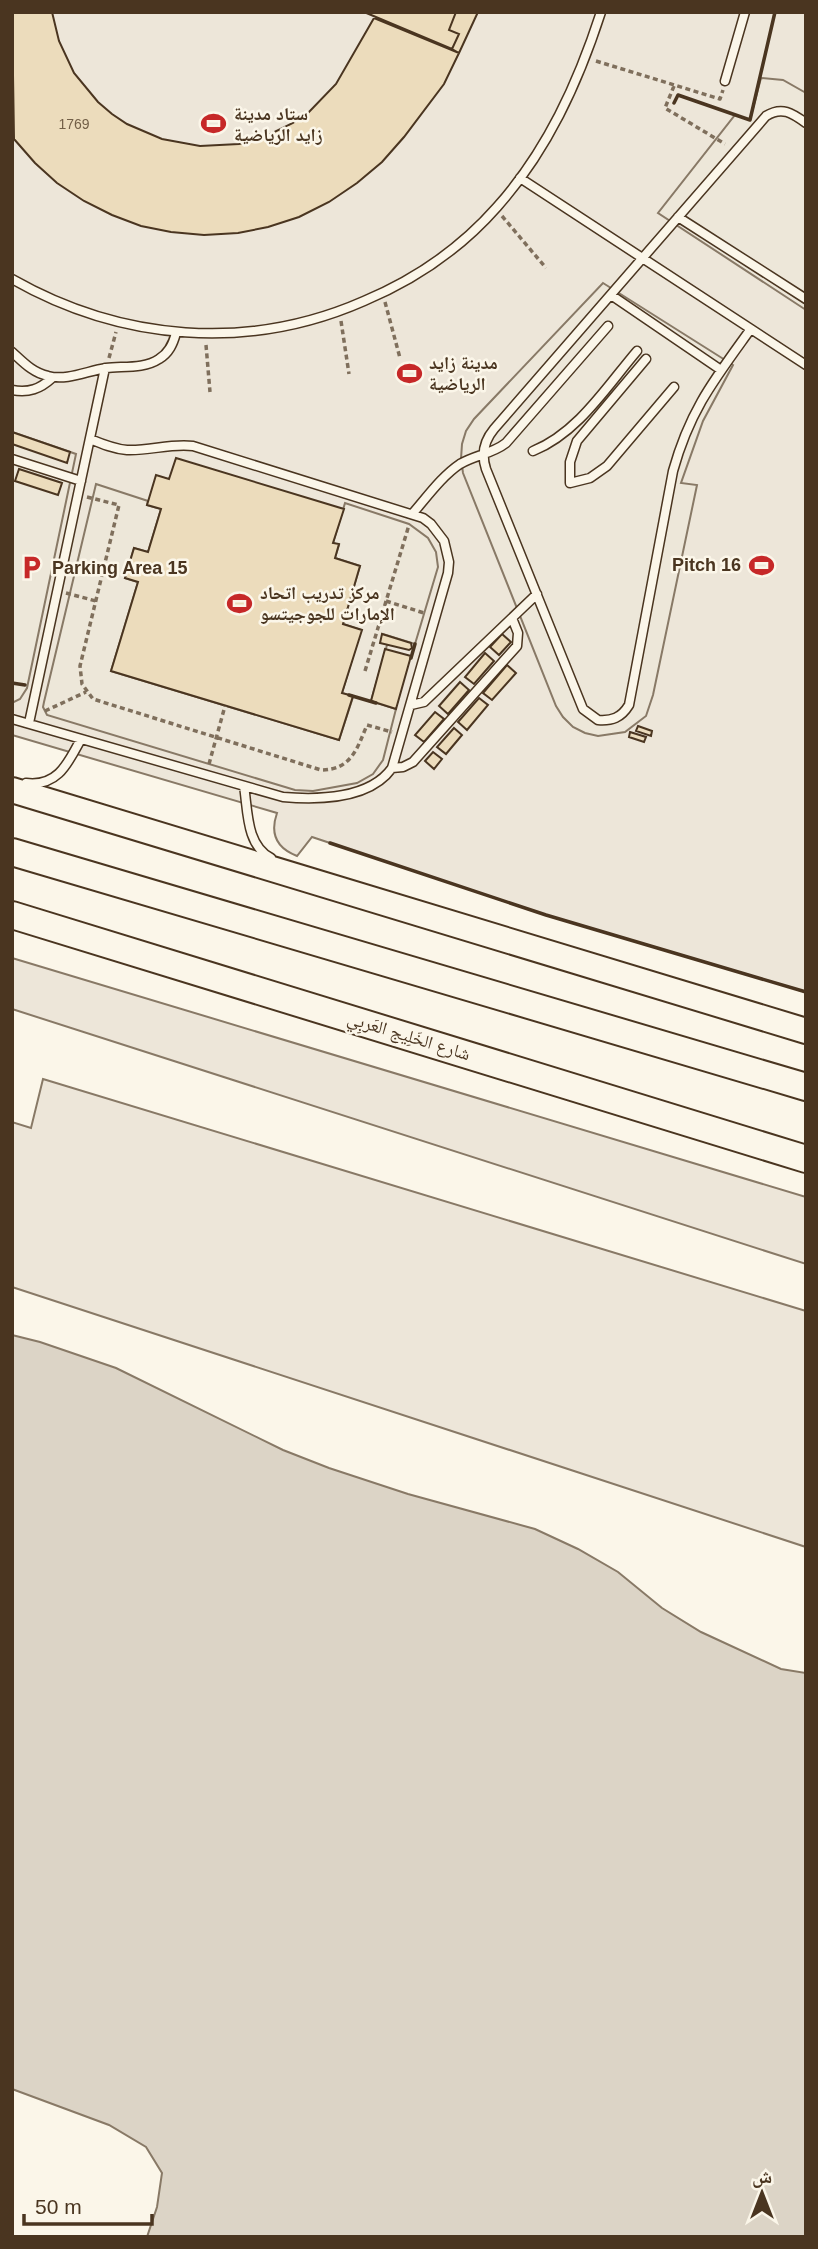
<svg xmlns="http://www.w3.org/2000/svg" width="818" height="2249" font-family="Helvetica,'Noto Naskh Arabic',sans-serif">
<style>
.green{fill:#ede6d9;stroke:#887966;stroke-width:2}
.parking{fill:#ede7d9;stroke:#887966;stroke-width:2}
.water{fill:#dcd4c6;stroke:#887966;stroke-width:2}
.building{fill:#ecdcbc;stroke:#4a3520;stroke-width:2}
.lines{fill:none;stroke-linecap:round;stroke-linejoin:round}
.service-casing{stroke:#4a3520;stroke-width:11}
.primary-casing{stroke:#4a3520;stroke-width:28}
.trunk-casing{stroke:#4a3520;stroke-width:30}
.path{stroke:#7f6f5c;stroke-width:3.5;stroke-dasharray:5 3.5;stroke-linecap:butt}
.service{stroke:#fbf6e9;stroke-width:8}
.primary{stroke:#fbf6e9;stroke-width:24}
.trunk{stroke:#fbf6e9;stroke-width:26}
.wall{stroke:#4a3520;stroke-width:3.5}
.labels{text-anchor:middle;dominant-baseline:central;stroke-width:5;stroke-linejoin:round;paint-order:stroke}
.number-label{font-size:14px;fill:#725f47}
.poi-label{font-size:18px;font-weight:bold;fill:#4a3520;stroke:#fbf6e9;text-anchor:start}
.street-label{font-size:18px;fill:#4a3520;stroke:#fbf6e9}
</style>
<rect width="100%" height="100%" fill="#fbf6e9"/>
<path class="green" d="M12 12H806V992L546 915 312 837 297 856C276 848 270 833 277 813L12 735Z
M12 958 806 1197V1264L12 1009Z
M43 1079 806 1311V1547L12 1287V1122L31 1128Z"/>
<path class="parking" d="M761 78 783 80 806 93V310L658 213 735 115 750 120Z
M603 283 733 365 703 421 681 483 697 485 653 695 646 716 625 732 598 736 585 733 573 727 563 717 556 706 463 473 461 459 462 444 466 431 474 419Z
M12 432 76 454 27 688 20 699 12 703Z
M96 484 148 501 147 505 161 509 148 552 134 548 125 578 138 582 111 671 339 740 353 697 342 693 361 630 343 624 360 566 335 558 339 545 333 543 345 503 409 524 428 538 436 552 438 567 415 644 383 634 387 645 371 701 396 709 383 760 373 774 357 783 313 791 295 790 47 715 43 707 44 702Z"/>
<path class="water" d="M12 1335 40 1342 116 1368 283 1450 329 1468 408 1494 535 1529 578 1549 618 1572 662 1608 701 1632 781 1669 806 1673V2237H147L157 2207 162 2173 146 2147 109 2125 12 2089Z"/>
<path class="building" d="M12 12H52L59 41 74 73 98 102 112 114 127 124 162 139 200 146 239 144 258 140 293 123 309 112 336 84 374 18 459 53 444 84 404 137 382 162 357 183 329 202 299 217 268 227 238 233 204 235 171 232 141 226 112 215 84 201 57 183 35 163 14 139Z
M364 12H456L449 30 459 34 452 49Z
M456 12H478L459 53 452 49 459 34 449 30Z
M12 432 70 452 67 463 12 444Z
M176 458 344 509 333 543 339 544 335 558 360 566 343 624 362 630 342 693 353 696 339 740 111 671 138 582 125 578 134 548 148 552 161 509 147 505 156 475 169 479Z
M19 469 62 483 58 495 15 481Z
M382 634 411 643 412 648 409 650 380 643Z
M502 634 511 642 499 655 490 647Z
M385 649 411 656 396 709 371 701Z
M485 653 494 661 474 684 465 677Z
M507 665 516 673 492 700 483 693Z
M460 682 469 690 448 714 439 706Z
M479 698 488 705 467 730 458 722Z
M435 712 444 719 424 742 415 735Z
M638 726 652 731 651 736 636 731Z
M454 728 462 735 446 754 437 747Z
M630 732 646 737 644 742 629 737Z
M433 752 442 759 434 769 425 761Z"/>
<g class="lines">
<defs>
<path id="service" d="M725 81 745 12
M520 178 806 365
M678 217 806 299
M12 279C121 341 248 352 364 301 414 280 460 249 497 207 547 151 578 83 601 12
M611 295 721 370
M750 330C714 380 690 410 673 471L629 705C621 718 612 721 598 720L583 709 486 469C481 454 484 441 494 429L766 116C782 106 792 113 806 123
M12 352C23 362 33 373 48 376 67 381 87 371 106 368 123 366 144 369 159 359 169 353 173 344 176 333
M646 359 577 441 570 462V483L590 478 607 466 674 387
M12 390C29 393 40 389 52 378
M533 451C578 433 607 386 637 351
M12 459 81 481
M413 513C427 497 442 476 460 464 475 455 492 454 506 443L608 326
M411 705 424 702 537 594
M12 719 283 797C318 800 370 799 392 768L448 573 449 562 444 541 431 524 423 518 193 446C171 443 150 451 127 450 114 449 102 444 90 439
M29 723 105 368
M392 768 403 767 413 762 517 646 518 633 512 618
M26 783C58 787 68 763 81 739
M244 786C248 811 246 845 271 858"/>
<path id="primary" d="M12 790 806 1031"/>
<path id="trunk" d="M12 852 806 1087
M12 915 806 1159"/>
</defs>
<use href="#service" class="service-casing"/>
<use href="#primary" class="primary-casing"/>
<use href="#trunk" class="trunk-casing"/>
<path class="path" d="M596 61 720 99 723 90
M674 86 665 108 725 144
M502 216 546 268
M385 302 400 358
M341 321 349 374
M206 345 210 392
M109 358 116 332
M87 497 119 505 80 666 82 684 93 699 321 770C351 770 357 749 367 725L392 732
M66 593 96 601
M386 601 424 613
M365 671 409 525
M45 711 86 692
M209 764 225 706"/>
<use href="#service" class="service"/>
<use href="#primary" class="primary"/>
<use href="#trunk" class="trunk"/>
<path class="wall" d="M674 103 678 95 750 120 775 12
M411 658 415 644
M12 683 25 685
M349 695 376 703
M330 843 546 915 806 992"/>
</g>
<defs>
<symbol id="stadium-bare" viewBox="-9 -9 18 18"><path d="M0-5a6.5 5 0 1 0 0 10a6.5 5 0 1 0 0-10ZM-3.5-1.8h7v3.6h-7Z" fill="#c62828" stroke="#fbf6e9" stroke-width="2.5" paint-order="stroke"/></symbol>
<symbol id="parking-bare" viewBox="-9 -9 18 18"><path d="M-3.5-5.5H1a3.5 3.5 0 0 1 0 7H-1V5.5H-3.5ZM-1-3.4V-.6H.8a1.4 1.4 0 0 0 0-2.8Z" fill="#c62828" stroke="#fbf6e9" stroke-width="2.5" paint-order="stroke"/></symbol>
</defs>
<g fill-rule="evenodd">
<use href="#stadium-bare" x="196" y="106" width="35" height="35"/>
<use href="#stadium-bare" x="392" y="356" width="35" height="35"/>
<use href="#stadium-bare" x="744" y="548" width="35" height="35"/>
<use href="#parking-bare" x="14" y="550" width="35" height="35"/>
<use href="#stadium-bare" x="222" y="586" width="35" height="35"/>
</g>
<g class="labels">
<g class="number-label">
<text x="74" y="124">1769</text>
</g>
<g class="poi-label">
<text x="234" y="114">ستاد مدينة<tspan x="234" dy="21">زايد الرياضية</tspan></text>
<text x="429" y="363">مدينة زايد<tspan x="429" dy="21">الرياضية</tspan></text>
<text x="741" y="565" text-anchor="end">Pitch 16</text>
<text x="52" y="568">Parking Area 15</text>
<text x="260" y="593">مركز تدريب اتحاد<tspan x="260" dy="21">الإمارات للجوجيتسو</tspan></text>
</g>
<g class="street-label">
<text transform="translate(409 1036) rotate(17)">شارع الخَلِيج العَربِي</text>
</g>
</g>
<rect width="818" height="2249" fill="none" stroke="#4a3520" stroke-width="28"/>
<g transform="translate(762 2193)" stroke="#fbf6e9" stroke-width="5" paint-order="stroke">
<path d="M0-5L12 26L0 18L-12 26Z" fill="#4a3520"/>
<text y="-10" font-size="19" font-weight="bold" text-anchor="middle" fill="#4a3520">ش</text>
</g>
<path d="M24 2214v10h128v-10" fill="none" stroke="#4a3520" stroke-width="3.5"/>
<text x="35" y="2214" font-size="21" fill="#4a3520" stroke="#fbf6e9" stroke-width="5" paint-order="stroke">50 m</text>
</svg>
